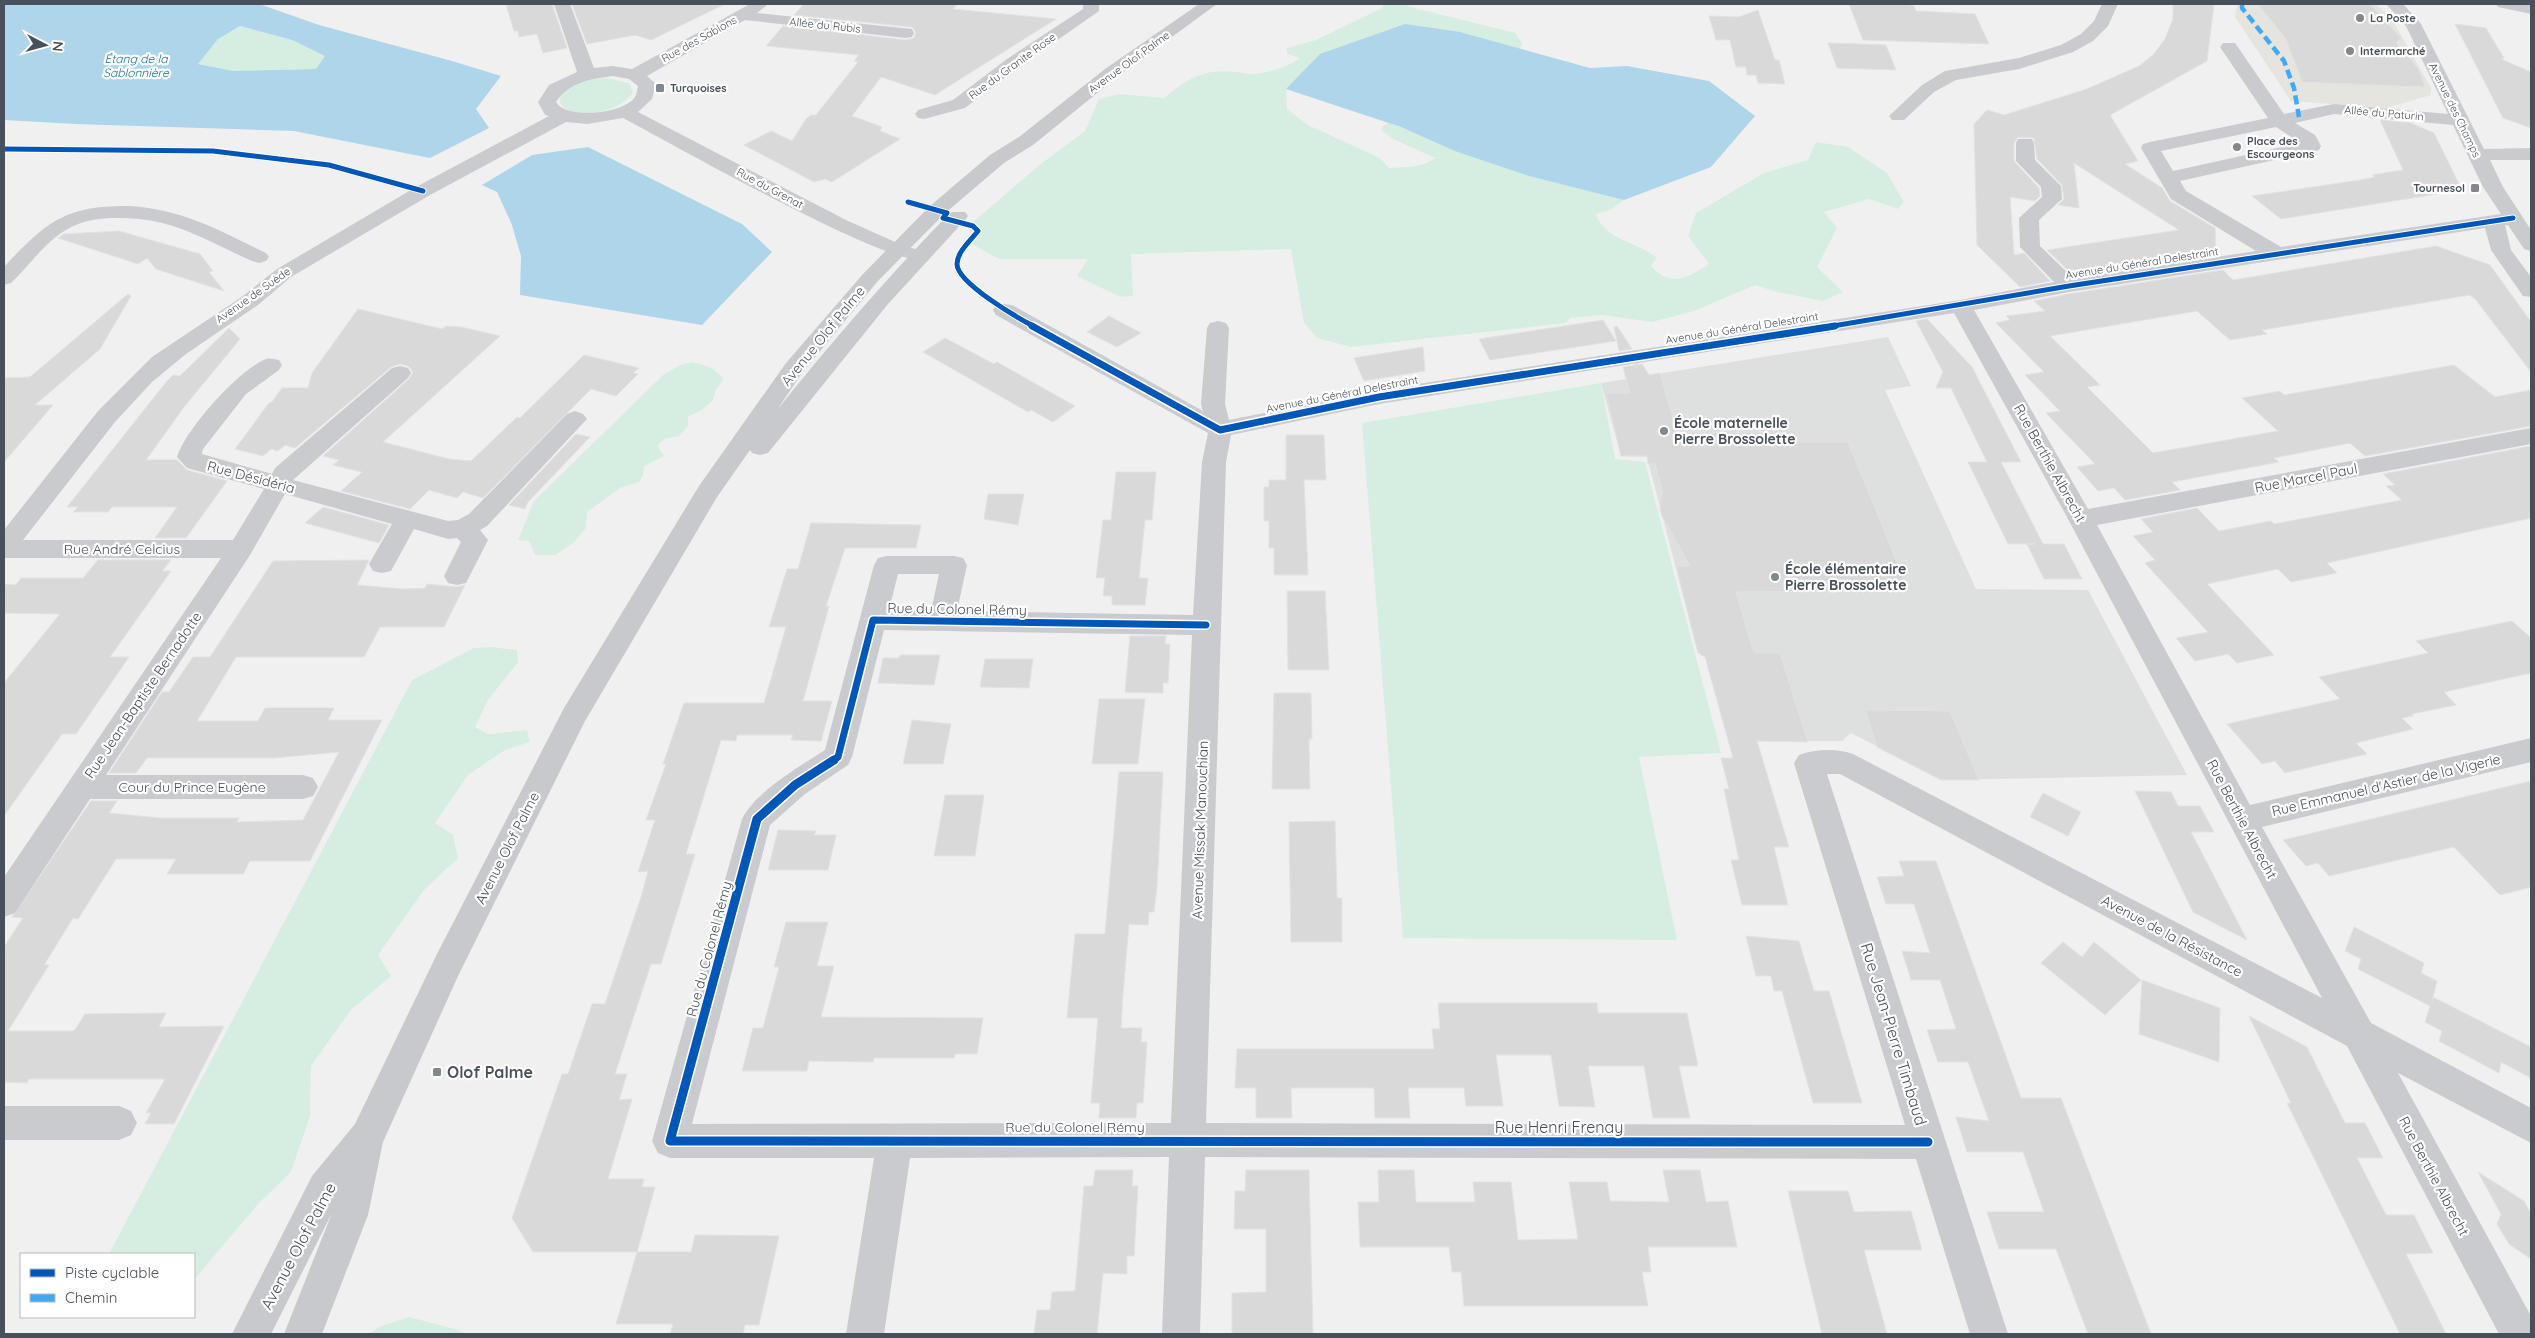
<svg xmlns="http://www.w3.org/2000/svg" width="2535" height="1338" font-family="Quicksand,sans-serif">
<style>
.commercial{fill:#e5e4de}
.education{fill:#dedfdf}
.green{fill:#d6eee2}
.water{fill:#aed5e9;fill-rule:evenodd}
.building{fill:#d9d9da;stroke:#e1e2e3}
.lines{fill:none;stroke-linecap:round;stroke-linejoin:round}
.minor{fill:#cacbce;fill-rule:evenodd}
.major{fill:#c7c9cc;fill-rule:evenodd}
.quiet{stroke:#3fa9f5;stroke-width:4.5;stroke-dasharray:9 4.5;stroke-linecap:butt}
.cycleway-far2-casing{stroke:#fff;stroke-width:7}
.cycleway-far1-casing{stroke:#fff;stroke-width:10}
.cycleway-casing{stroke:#fff;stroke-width:12}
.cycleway-far2{stroke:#0057b8;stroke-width:5}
.cycleway-far1{stroke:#0057b8;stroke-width:7}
.cycleway{stroke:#0057b8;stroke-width:9}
.poi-dot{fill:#83888f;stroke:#fff;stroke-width:2}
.labels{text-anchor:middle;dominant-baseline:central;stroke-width:4.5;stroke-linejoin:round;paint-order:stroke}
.far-poi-label{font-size:11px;font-weight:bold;fill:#48505b;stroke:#fff;text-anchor:start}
.far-street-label{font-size:11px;fill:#48505b;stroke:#fff}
.far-water-label{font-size:12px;font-style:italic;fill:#1672a0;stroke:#fff}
.street-label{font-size:14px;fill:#48505b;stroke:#fff}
.poi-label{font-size:14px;font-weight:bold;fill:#48505b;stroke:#fff;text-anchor:start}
.near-street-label{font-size:16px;fill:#48505b;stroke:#fff}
.near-poi-label{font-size:16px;font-weight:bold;fill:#48505b;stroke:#fff;text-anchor:start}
</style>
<rect width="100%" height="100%" fill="#f0f0f0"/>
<path class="commercial" d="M2237 4H2376L2392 19 2431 88V95L2386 108 2291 101 2235 17Z"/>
<path class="education" d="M1888 337 1911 386 1885 390 1976 589 2088 590 2187 775 1943 780 1851 733 1842 741H1775L1723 666 1698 653 1647 457 1621 456 1601 383Z"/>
<path class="green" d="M1383 4H1406L1410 7 1515 33 1522 43 1520 49 1460 32 1286 89 1287 109 1308 125 1380 158 1389 168C1405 167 1422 168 1435 158L1393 139 1381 130 1383 126 1389 123 1530 176 1624 200 1612 209 1596 214C1604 240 1639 242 1657 258L1651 266C1672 288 1687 278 1709 264L1688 236 1696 213 1764 173 1808 160 1816 142 1848 147 1887 173 1904 202 1898 209 1869 199 1824 212 1837 228 1817 267 1843 292 1823 301 1777 292 1755 285 1694 311 1652 322 1602 315 1570 318 1566 323 1351 347 1317 338 1304 323 1291 249 1131 254 1133 296 1120 297 1077 276 1088 259H999L968 242 971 224 1042 163 1085 131 1099 99 1119 94 1164 98C1177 87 1190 77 1207 73 1222 69 1238 73 1253 74 1264 75 1292 65 1300 58L1287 54V48L1316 40 1382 8Z
M240 26 292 40 325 56 316 69 233 71 198 64 218 39Z
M606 78 629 83 633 92C623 111 574 123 560 103 559 83 592 79 606 78Z
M693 362 712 368 724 379 716 389 713 400 703 409 688 417V426L679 436 664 439 657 446 664 456 644 466 643 475 639 482 620 488 587 512 586 528 573 543 555 555H535L529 541 518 540 534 501 663 375 680 365Z
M1601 383 1615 459 1645 462 1721 753 1639 757 1677 940 1403 938 1362 423Z
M491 647 517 650 518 662 488 700 475 727 488 734 527 730 530 742 505 750 468 775 435 823 453 835 458 858 424 890 378 955 391 976 351 1010 311 1066 310 1116 291 1172 258 1204 194 1280V1254H109L412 680 474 648Z
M409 1317 458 1330 464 1334H369L381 1326Z"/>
<path class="water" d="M4 4H259L319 25 452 61 501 76 476 109 489 128 430 158 294 131 75 124 4 120ZM240 26 292 40 325 56 316 69 233 71 198 64 218 39Z
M1405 24 1460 32 1590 68 1627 66 1709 81 1755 116 1711 167 1624 200 1529 176 1455 151 1401 127 1286 89 1320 54Z
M588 147 742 224 772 252 702 325 520 295 521 256 512 225 497 192 482 185 532 155Z"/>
<path class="building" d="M506 4H552L567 48 543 53 537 34 519 37 518 31H514Z
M572 4H725L651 40 635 35 587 44Z
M804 4H957L953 9 1056 19 935 95 881 77 852 116 882 127 880 131 900 139 832 182 825 179 814 182 744 145 771 131 792 141 806 119 811 115H816L858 62 854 61 859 55 766 46 783 26 906 40 914 38 916 32 912 27 794 15Z
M1849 4H1905L1914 6 1916 11 1975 14 1989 44 1863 40Z
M2173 4H2214L2207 61 2110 115 2138 161 2125 164 2162 188 2170 201 2215 228 2216 255 2075 277 2047 250 2179 230 2074 163 2079 208 2058 205 2064 199 2062 185 2037 159 2034 138 2018 137 2014 143V161L2039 188 2040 196 2035 201 2010 197 2014 255 2024 253 2050 281 2020 287 1977 245 1974 124 1987 110 2004 115 2087 89 2139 66 2154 54 2165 39 2173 19Z
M2258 4H2370L2401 38 2396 43 2418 68 2425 87 2302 82 2286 39Z
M1758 10 1775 60H1779L1785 84 1758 83 1756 75H1747L1746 67H1736L1730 40H1716L1709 16 1739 17Z
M2455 24 2486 28 2504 58 2501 59 2531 72V128L2503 118Z
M1828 43 1886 45 1896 70 1837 68Z
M2380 120 2411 123 2434 133 2460 186 2444 193 2281 219 2252 196 2360 180 2375 177 2372 175 2403 170Z
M119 231 200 254 213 271 209 272 224 291 156 269 147 258 138 264 58 238 64 234Z
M2436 246 2490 265 2531 322V372L2476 300 2470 295 2262 330 2267 334 2230 340 2197 311 2050 336 2100 385 2087 387 2153 453 2278 431 2242 398 2280 391 2284 395 2454 365 2495 397 2531 390V426L2365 456 2350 443 2274 458 2279 462 2172 482 2180 490 2125 500 2114 488 2098 491 2077 467 2095 464 2046 413 2060 411 2025 375 2044 372 1996 323 2010 320 2006 316 2045 311 2034 301 2069 294 2223 270 2233 280Z
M128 294 131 296 100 349 35 405H53L4 462V378L30 377Z
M358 309 442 329 446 326 461 327 500 336 383 442 449 459 471 461 517 417 520 418 584 355 639 368 633 373 638 374 616 396 591 389 483 498 463 492 457 498 429 490 410 509 341 491 362 472 333 465 339 460 323 456 409 379 413 372 408 366 400 364 391 367 295 448 285 445 278 451 271 449 263 456 235 449 269 403 272 402 282 388H308L312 373Z
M1109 316 1141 333 1117 347 1087 332Z
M1927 319 1972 367 2021 462H2001L2043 544H2064L2082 579H2044L2027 544H2035H2008L1968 462H1987L1951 388H1936L1943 372 1916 321Z
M1603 320 1616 341 1490 360 1479 339Z
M1617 326 1632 349 1619 351 1614 327Z
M229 328 240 339 184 407 146 460H177L187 470 227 481 186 538H155L177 507H112L108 512H73L78 507H67L167 381 173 375 180 376Z
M945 338 994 364 997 362 1075 406 1053 422 1031 410 1028 412 923 352Z
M1423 347 1425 371 1364 381 1354 358Z
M1642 364 1649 375 1660 373 1677 433 1774 432 1778 442H1848L1909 591 1736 592 1754 653H1780L1808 742 1757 741 1789 847H1774L1788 905H1742L1731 860H1739L1724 789H1729L1721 758H1733L1705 657 1698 653 1676 566H1690L1662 516 1660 509 1662 490 1655 464H1648L1647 456H1621L1606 393H1630L1623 367Z
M576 434 590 437 528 502 525 509 509 505Z
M1286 435H1324L1326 480H1304L1308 575H1274V548H1269V521H1264V487H1269V480H1286Z
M2531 446V518L2327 563 2337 573 2291 582 2278 569 2207 584 2274 655 2237 663 2228 654 2195 661 2176 638 2208 632 2145 563 2155 560 2133 536 2153 532 2141 519 2197 508 2219 531 2271 521 2274 524 2402 500 2386 486 2395 485 2383 474Z
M1116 472H1156L1152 520H1145L1139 578H1148L1145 605H1112V596H1103L1105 578H1096L1103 520H1111Z
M988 494H1024L1018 525 984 519Z
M323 507 389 525 379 543 305 523Z
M811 523 921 525 916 548H845L826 606H829L803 701H832L821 741 791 740 793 735H737L736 741 721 740 686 854H695L661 964H651L615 1074H627L619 1100 632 1099 608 1179H644L642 1187H655L637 1252H533L512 1218 562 1074H568L592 1004H605L642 894 648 871 638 872 655 820H646L666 764H663L684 703H764L786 627H769L787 569H798Z
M98 560H171L162 571H171L110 657H129L76 734H62L4 816V683L60 614 4 613V584L16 585 21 578H83Z
M369 560 357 585 403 589 425 588 427 584 457 587 465 585 444 627H380L364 657H236L197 721H258L265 708H334L328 720H382L310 861H250L243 874H167L176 859H116L78 919 73 918 44 965H49L8 1031H74L85 1014 166 1013 159 1027 224 1026 174 1124H145L151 1113H146L165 1079H29L27 1083 4 1082V947L23 918 12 917 91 801H117L109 813 160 818H239L237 822 303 820 339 752 274 758H147L136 773H109L162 692H169L193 657H210L273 561Z
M1287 591H1325L1329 670H1288Z
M2512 621 2531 638V673L2444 692 2456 705 2412 714 2413 716 2402 718 2413 729 2356 743 2367 754 2285 773 2275 761 2262 764 2227 724 2340 699 2319 677 2428 653 2416 641Z
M1130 636H1166L1165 644H1170L1168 683H1163V693L1125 692Z
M900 655H940L934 685 878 683 883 658H899Z
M985 659H1033L1029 688 980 687Z
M1274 693H1311L1312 739H1309L1310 789H1272Z
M1099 699H1145L1138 764H1092Z
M1865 710 1950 711 1979 780H1941L1877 747Z
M912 720 951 724 943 764H903Z
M1119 772H1163L1157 887 1154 912H1149L1148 925 1129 924 1123 994 1121 1028H1142L1141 1042H1147L1143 1103H1137L1136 1118H1099L1100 1103H1091L1098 1018H1067L1075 934H1105Z
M2531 781V887L2500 895 2454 847 2329 876 2318 863 2306 866 2283 840Z
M2135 791 2171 792 2178 806H2200L2214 832H2191L2247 940 2193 912Z
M2043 793 2081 812 2068 836 2030 817Z
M945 795H984L975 856H934Z
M1335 821 1337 898H1342V942H1291L1289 822Z
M778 830 816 831 814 835H836L828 870H768Z
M1899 861H1936L2021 1098H2061L2151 1334H2088L2056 1249H1999L1987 1212H2044L2023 1152H1967L1956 1117 1989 1121 1968 1062H1938L1927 1030 1956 1029 1940 980H1911L1902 951 1930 953 1914 904H1886L1877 877 1904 876Z
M786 922H828L817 966H834L821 1017 983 1018 977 1054H955L954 1058H874L873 1062 809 1061 807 1071H742L753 1028H763L779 967H774Z
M2354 927 2424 963 2421 973 2437 981 2432 1001 2433 997 2531 1047V1078L2501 1062 2499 1073 2439 1041 2442 1031 2425 1022 2430 1006 2358 969 2361 959 2345 951Z
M1746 936 1799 941 1814 991H1829L1862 1103H1813L1782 991H1774L1771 976H1756Z
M2063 942 2082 957 2094 942 2141 980 2105 1015 2041 963Z
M2142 980 2220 1008 2219 1062 2139 1034Z
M1438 1003H1597L1598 1013H1687L1698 1066H1679L1690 1118H1653L1644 1066H1588L1595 1107 1559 1106 1551 1055H1496L1503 1106H1466L1464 1088H1408L1410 1118H1375L1374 1088H1291L1292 1118H1256V1088H1235L1237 1049H1434L1432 1029H1440Z
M2249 1016 2307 1047 2345 1123H2365L2383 1158H2357L2386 1215H2414L2433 1253 2406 1254 2446 1334H2400L2287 1103H2291Z
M1095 1170H1133L1132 1186H1138L1134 1256H1127V1274L1103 1273 1097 1334H1034L1037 1310H1050L1052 1292 1075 1291 1084 1186H1093Z
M1246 1170H1309L1313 1334H1232V1293L1266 1292V1229H1234L1235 1191H1245Z
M1378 1170H1414L1416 1202H1475L1473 1182H1511L1518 1240 1578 1239 1569 1182H1607L1610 1201 1669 1202 1663 1170H1700L1706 1202 1728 1201 1737 1247H1648L1651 1272H1642L1648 1306H1464L1461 1272H1452L1449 1247H1360L1358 1202H1379Z
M2478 1172 2524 1201 2531 1214V1259L2509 1244 2497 1224 2501 1214Z
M1788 1191H1848L1854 1212 1911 1211 1922 1250H1864L1887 1334H1822Z
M695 1235 779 1236 759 1325H745L743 1334H670L673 1324H616L637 1252H691Z"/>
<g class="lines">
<path class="minor" d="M554 4H570L594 68 613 66 632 69 750 4H765L766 6 757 13 912 29 914 33 912 37 906 38 745 20 647 76 656 84 652 99 638 112 846 220 904 246 927 252 930 256 927 260C891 269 669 142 623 118L587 124 566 122 430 195 291 277 258 305 186 354 152 382 115 422 23 540H233L264 489 187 468 177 457C185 430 238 371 264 360 269 357 273 359 279 360L282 365 279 370 246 394 203 449 202 454 272 474 275 468 392 368 400 366 408 368 411 373 408 378 293 480 448 521 458 520 469 514 567 414 575 411 583 414 587 419 487 526 480 530 488 540 466 583 457 585 448 583 444 576 461 542 457 538 448 539 414 529 391 571 382 573 373 571 369 564 392 524 285 494 250 555 106 775H303L313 778 318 787 313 796 303 799H90L15 913 4 917V877L221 558H4V530L98 411 152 357 243 296 277 269 416 187 549 116 545 115 538 102 549 85 577 72ZM613 76 629 79 638 86C637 89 637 94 635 97 624 114 566 120 556 102 569 82 591 79 613 76Z
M1083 4H1099V11L1019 67 965 108 924 119 918 118 915 114 918 110 953 100 1007 59 1083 9Z
M2102 4H2118L2108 26 2093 41 2073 52 2019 69 1956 80 1934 92 1904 120H1892L1889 116 1922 85 1945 71 2019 58 2061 45 2081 34 2094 21Z
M2386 4H2403L2421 24 2484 149 2531 148V160H2490L2503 187 2531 230V251L2524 249 2508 225H2505L2511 250 2531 277V297L2523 296 2491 250 2485 228 2069 292 1974 310 2088 509 2531 428V444L2097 525 2250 805 2531 738V762L2262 827 2371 1023 2531 1108V1143L2398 1073 2531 1316V1334H2499L2347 1046 1840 774H1827L2008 1334H1970L1916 1159 1205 1157 1200 1334H1162L1169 1157 910 1158 884 1334H846L874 1158H670L658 1153 652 1141 742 819C756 791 799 767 825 750L874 565 878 558 887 556H954L963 558 967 565 957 611 1193 615 1202 462 1208 433 996 315 993 310 996 305 1004 304 1012 305 1203 411 1201 404 1207 328 1210 323 1218 321 1226 323 1229 328 1225 404 1229 420 1379 390 1961 300 2054 282 2020 247 2019 218 2042 197 2041 187 2016 161V143L2018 139H2032L2034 143 2035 160 2061 186 2062 199 2039 220 2040 246 2074 279 2256 251 2171 199 2141 148 2143 144 2150 142 2268 118 2220 47 2223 43H2235L2284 114 2334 104 2448 114 2406 26ZM2334 114 2453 125 2483 187 2501 214 2281 247 2186 191 2180 181 2319 150 2321 146 2315 135 2295 123ZM2276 127 2301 143 2173 171 2161 151ZM1954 313 2068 519 2322 998 1853 754C1837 748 1815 749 1799 755L1794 763 1905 1125 1206 1123 1226 462 1231 435 1379 404ZM898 574H939L931 611 889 610ZM884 630 1192 635 1171 1123 692 1124 770 825 805 794 848 765 852 757Z
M2496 4H2531V14L2498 7Z
M130 206C185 210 218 230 266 253L269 257 266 261 259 263 252 261C202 239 175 218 118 218 100 218 82 220 66 230 45 242 29 266 11 283L4 285V267C46 222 65 205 130 206Z
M4 1106H119L131 1111 137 1123 131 1135 119 1140H4Z"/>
<path class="major" d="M1199 4H1217L1117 77 1033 145 1004 163 944 214 877 282 802 373 777 410C832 342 889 275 951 212H965L968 216 965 220 888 304 768 453 760 455 752 453 750 450 717 497 585 721 459 974 383 1142 368 1215 322 1334H284L332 1213 271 1334H232L312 1176 355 1124 437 954 564 708 699 486 786 363 863 274 930 206 990 155 1019 137 1105 69Z"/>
<path class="quiet" d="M2242 4V8L2284 61 2294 88 2299 117"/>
<defs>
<path id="cycleway-far2" d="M4 149 213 151 329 165 423 191
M908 202 947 213 943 218 973 226 978 231C971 240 957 252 957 264 957 283 1018 318 1035 327
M1827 327 2069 286 2513 218"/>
<path id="cycleway-far1" d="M1032 326 1220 430 1379 397 1835 326
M832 761 838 757 873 620 1206 625"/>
<path id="cycleway" d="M834 760 795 785 757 819 670 1141 1928 1142"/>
</defs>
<use href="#cycleway-far2" class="cycleway-far2-casing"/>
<use href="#cycleway-far1" class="cycleway-far1-casing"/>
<use href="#cycleway" class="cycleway-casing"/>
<use href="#cycleway-far2" class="cycleway-far2"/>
<use href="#cycleway-far1" class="cycleway-far1"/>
<use href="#cycleway" class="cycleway"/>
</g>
<g class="poi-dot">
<circle cx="2360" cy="18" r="5"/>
<circle cx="2350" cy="51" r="5"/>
<rect x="655" y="83" width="10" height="10" rx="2.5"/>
<circle cx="2237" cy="147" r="5"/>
<rect x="2470" y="183" width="10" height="10" rx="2.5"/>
<circle cx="1664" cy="431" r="5"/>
<circle cx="1775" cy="577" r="5"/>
<rect x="432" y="1067" width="10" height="10" rx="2.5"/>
</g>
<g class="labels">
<g class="far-poi-label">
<text x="2370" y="18">La Poste</text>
<text x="2360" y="51">Intermarché</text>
<text x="670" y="88">Turquoises</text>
<text x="2247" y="141">Place des<tspan x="2247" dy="13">Escourgeons</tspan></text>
<text x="2465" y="188" text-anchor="end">Tournesol</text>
</g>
<g class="far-street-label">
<text transform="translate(825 25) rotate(6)">Allée du Rubis</text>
<text transform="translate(699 39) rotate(-29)">Rue des Sablons</text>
<text transform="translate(1129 62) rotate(-36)">Avenue Olof Palme</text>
<text transform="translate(1012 66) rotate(-36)">Rue du Granite Rose</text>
<text transform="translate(2455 110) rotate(64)">Avenue des Champs</text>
<text transform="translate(2384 113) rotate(5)">Allée du Paturin</text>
<text transform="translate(770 188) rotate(28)">Rue du Grenat</text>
<text transform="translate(2142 263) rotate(-9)">Avenue du Général Delestraint</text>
<text transform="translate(253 295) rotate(-35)">Avenue de Suède</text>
<text transform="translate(1742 328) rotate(-9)">Avenue du Général Delestraint</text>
<text transform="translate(1342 394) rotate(-11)">Avenue du Général Delestraint</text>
</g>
<g class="far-water-label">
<text x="136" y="58">Étang de la<tspan x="136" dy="14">Sablonnière</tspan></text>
</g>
<g class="street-label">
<text transform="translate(823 336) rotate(-51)">Avenue Olof Palme</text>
<text transform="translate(2050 463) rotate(61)">Rue Berthie Albrecht</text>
<text transform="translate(251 477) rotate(15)">Rue Désidéria</text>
<text transform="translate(2306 478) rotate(-11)">Rue Marcel Paul</text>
<text x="122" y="549">Rue André Celcius</text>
<text transform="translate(957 609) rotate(1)">Rue du Colonel Rémy</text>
<text transform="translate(143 695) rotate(-56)">Rue Jean-Baptiste Bernadotte</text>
<text transform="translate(2386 785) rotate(-13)">Rue Emmanuel d'Astier de la Vigerie</text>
<text x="192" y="787">Cour du Prince Eugène</text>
<text transform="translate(2242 819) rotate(62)">Rue Berthie Albrecht</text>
<text transform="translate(1200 830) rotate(-88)">Avenue Missak Manouchian</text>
<text transform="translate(507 848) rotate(-63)">Avenue Olof Palme</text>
<text transform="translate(2172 936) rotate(28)">Avenue de la Résistance</text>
<text transform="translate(709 949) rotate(-75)">Rue du Colonel Rémy</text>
<text x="1075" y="1127">Rue du Colonel Rémy</text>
<text transform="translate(2434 1176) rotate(62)">Rue Berthie Albrecht</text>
</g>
<g class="poi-label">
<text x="1674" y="423">École maternelle<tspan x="1674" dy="16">Pierre Brossolette</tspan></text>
<text x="1785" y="569">École élémentaire<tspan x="1785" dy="16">Pierre Brossolette</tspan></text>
</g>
<g class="near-street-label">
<text transform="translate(1894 1034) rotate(73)">Rue Jean-Pierre Timbaud</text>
<text x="1559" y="1127">Rue Henri Frenay</text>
<text transform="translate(298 1246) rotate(-62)">Avenue Olof Palme</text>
</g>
<g class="near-poi-label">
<text x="447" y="1072">Olof Palme</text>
</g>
</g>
<rect width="2535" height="1338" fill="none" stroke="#48505b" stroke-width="10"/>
<rect x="20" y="1253" width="175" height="65" fill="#ffffff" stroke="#b6b9bd"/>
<rect x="30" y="1269" width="25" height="8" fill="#0057b8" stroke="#b6b9bd"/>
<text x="65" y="1278" font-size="15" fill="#48505b">Piste cyclable</text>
<rect x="30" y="1294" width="25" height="8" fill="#3fa9f5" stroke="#b6b9bd"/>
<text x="65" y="1303" font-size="15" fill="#48505b">Chemin</text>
<g transform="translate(45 45) rotate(96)" stroke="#ffffff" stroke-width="4" paint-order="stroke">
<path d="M0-4L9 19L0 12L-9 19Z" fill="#48505b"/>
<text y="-8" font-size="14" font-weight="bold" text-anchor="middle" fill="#48505b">N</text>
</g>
</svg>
